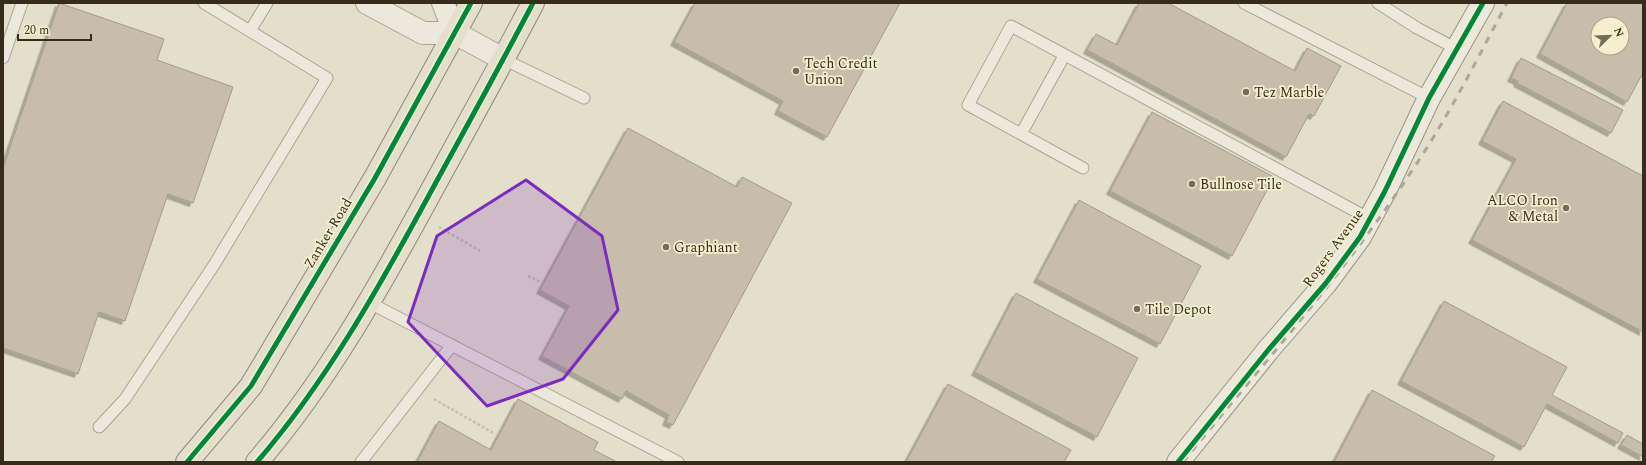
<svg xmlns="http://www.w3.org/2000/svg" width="1646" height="465" font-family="Spectral,serif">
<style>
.building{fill:#c8bdab;stroke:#a49a8a;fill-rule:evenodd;filter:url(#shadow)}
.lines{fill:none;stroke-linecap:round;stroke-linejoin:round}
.lane-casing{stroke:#a9a394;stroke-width:13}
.street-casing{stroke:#a9a394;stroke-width:24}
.secondary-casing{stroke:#989384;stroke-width:24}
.primary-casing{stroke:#8e887a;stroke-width:24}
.path{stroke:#c4c0b3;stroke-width:2.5;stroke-dasharray:3 2;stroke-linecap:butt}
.lane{stroke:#ece8dc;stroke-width:11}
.street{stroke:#ece8dc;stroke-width:22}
.secondary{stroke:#ece8dc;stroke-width:22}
.primary{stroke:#e4dfcd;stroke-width:22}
.rail{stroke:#aba79c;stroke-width:3;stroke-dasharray:7 7;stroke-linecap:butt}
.cycleway-casing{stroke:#f6efcf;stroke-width:8}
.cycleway{stroke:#00873e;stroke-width:5}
.marked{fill:#7b2cbf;fill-opacity:0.2;stroke:#7b2cbf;stroke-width:3;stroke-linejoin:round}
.poi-dot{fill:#746b59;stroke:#f6efcf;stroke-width:1.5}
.labels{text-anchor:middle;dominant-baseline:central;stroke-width:3.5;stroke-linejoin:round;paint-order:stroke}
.poi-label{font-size:14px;fill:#372c1c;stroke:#f6efcf;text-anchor:start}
.street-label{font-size:14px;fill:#372c1c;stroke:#f6efcf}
</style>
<defs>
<filter id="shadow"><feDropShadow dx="-3.5" dy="3.5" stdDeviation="0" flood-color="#0004"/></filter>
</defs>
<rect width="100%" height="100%" fill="#e4dfca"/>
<path class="building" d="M59 3 164 39 157 60 233 87 193 203 168 194 125 321 99 312 78 374 3 348V168Z
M695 3H900L827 137 778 111 783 101 674 42Z
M1139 3H1168L1295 71 1307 48 1341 66 1314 116 1309 114 1286 157 1087 50 1096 34 1117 45Z
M1567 3H1643V73L1627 102 1540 54ZM1598 24H1622V48H1598Z
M1521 58 1623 110 1611 133 1517 83 1518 81 1511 78Z
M1503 101 1643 176V332L1472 240 1516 159 1482 141Z
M1152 112 1274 177 1232 256 1110 191Z
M628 128 737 187 742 177 792 203 673 425 666 422 669 415 626 391 622 399 542 356 569 306 540 290Z
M1079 200 1201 266 1160 344 1037 279Z
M1016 293 1138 358 1097 437 975 372Z
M1444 301 1567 367 1552 395 1623 433 1618 443 1547 404 1524 447 1401 381Z
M948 384 1071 450 1064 462H906Z
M1372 390 1495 456 1491 462H1334Z
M518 399 598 442 594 450 617 462H417L439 421 491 450Z
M1627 435 1643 444V457L1621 445Z"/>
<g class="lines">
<defs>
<path id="lane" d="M1244 3 1429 98
M1378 3 1417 28 1457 49
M250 31 267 3
M3 58 22 3
M503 59 584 98
M1021 134 1064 56
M1083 168 968 105 1011 26 1370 219
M368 302 678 462
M99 427 125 399 214 265 327 78 204 3
M361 462 452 345"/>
<path id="street" d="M367 3 423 33H455L503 59
M443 3 455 33"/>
<path id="secondary" d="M1178 462 1269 349 1326 283 1360 237 1385 191 1429 98 1483 3"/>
<path id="primary" d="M187 462 251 386 375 178 471 3
M257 462C326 382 378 289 428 197 463 133 499 68 533 3"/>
</defs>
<use href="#lane" class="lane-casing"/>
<use href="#street" class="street-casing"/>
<use href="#secondary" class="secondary-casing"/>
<use href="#primary" class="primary-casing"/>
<path class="path" d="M439 227 480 251
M528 276 540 282
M434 399 495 434"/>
<use href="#lane" class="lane"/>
<use href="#street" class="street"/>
<use href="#secondary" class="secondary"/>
<use href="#primary" class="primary"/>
<path class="rail" d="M1183 462C1261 366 1345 273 1413 169 1449 116 1477 59 1507 3"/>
<defs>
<path id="cycleway" d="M187 462 251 386 375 178 471 3
M257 462C326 382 378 289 428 197 463 133 499 68 533 3
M1178 462 1269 349 1326 283 1360 237 1385 191 1429 98 1483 3"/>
</defs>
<use href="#cycleway" class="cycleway-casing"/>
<use href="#cycleway" class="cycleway"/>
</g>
<path class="marked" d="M526 180 602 236 618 310 563 379 487 406 408 322 437 236Z"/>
<g class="poi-dot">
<circle cx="796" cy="71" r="4"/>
<circle cx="1246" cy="92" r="4"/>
<circle cx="1192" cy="184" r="4"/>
<circle cx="1566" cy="208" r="4"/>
<circle cx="666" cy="247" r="4"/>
<circle cx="1137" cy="309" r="4"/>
</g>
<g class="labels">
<g class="poi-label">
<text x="804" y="63">Tech Credit<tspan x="804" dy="16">Union</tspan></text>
<text x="1254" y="92">Tez Marble</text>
<text x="1200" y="184">Bullnose Tile</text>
<text x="1558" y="200" text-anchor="end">ALCO Iron<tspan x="1558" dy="16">&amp; Metal</tspan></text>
<text x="674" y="247">Graphiant</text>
<text x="1145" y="309">Tile Depot</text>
</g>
<g class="street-label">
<text transform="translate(328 233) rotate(-59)">Zanker Road</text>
<text transform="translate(1333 248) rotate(-54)">Rogers Avenue</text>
</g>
</g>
<rect width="1646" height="465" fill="none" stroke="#372c1c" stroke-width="8"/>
<g transform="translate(1610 36) rotate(67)"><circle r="19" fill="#f6efcf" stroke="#aaa187"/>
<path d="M0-3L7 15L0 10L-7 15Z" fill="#746b59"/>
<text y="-6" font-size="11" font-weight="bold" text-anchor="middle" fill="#372c1c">N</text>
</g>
<path d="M18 34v6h73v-6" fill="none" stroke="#372c1c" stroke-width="2"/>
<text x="24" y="34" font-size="12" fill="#372c1c" stroke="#f6efcf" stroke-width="3" paint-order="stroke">20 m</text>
</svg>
